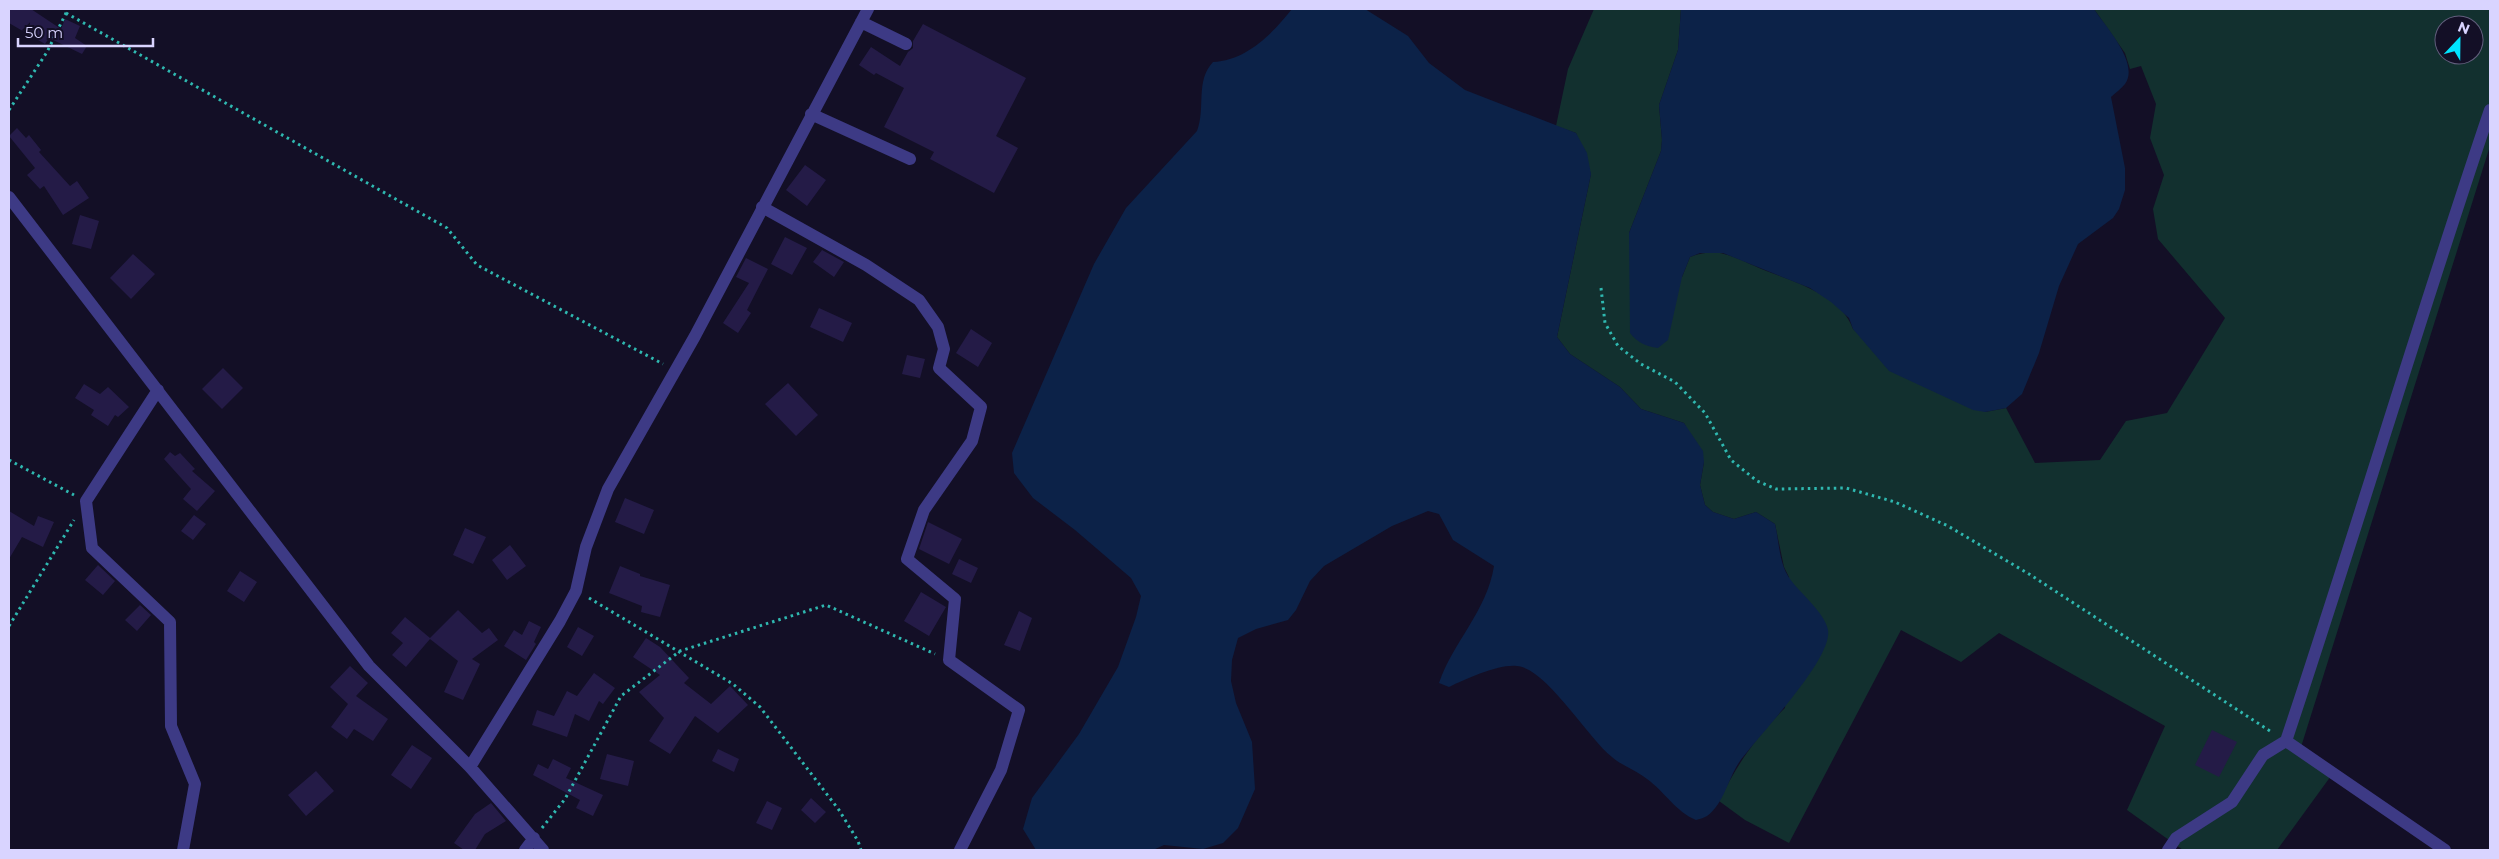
<svg xmlns="http://www.w3.org/2000/svg" width="2499" height="859" font-family="Montserrat,sans-serif">
<style>
.green{fill:#12302f;fill-rule:evenodd}
.water{fill:#0c2248}
.building{fill:#241b47}
.lines{fill:none;stroke-linecap:round;stroke-linejoin:round}
.path{stroke:#2fb8b0;stroke-width:3;stroke-dasharray:2.5 4;stroke-linecap:butt}
.street{stroke:#3d3a85;stroke-width:12}
</style>
<rect width="100%" height="100%" fill="#130f26"/>
<path class="green" d="M1594 9H1681L1678 50 1659 105 1662 140 1661 151 1629 233 1682 277 1690 257C1700 253 1713 251 1724 254 1736 257 1748 263 1759 268 1791 281 1841 294 1853 329L1985 412 2006 408 2035 463 2100 460 2126 421 2167 413 2225 318 2158 239 2153 209 2164 175 2150 138 2156 104 2141 66 2130 69 2125 53 2094 9H2490V146L2301 747 2336 769 2277 850H2183L2127 810 2165 726 1999 633 1961 662 1901 630 1789 843 1745 820 1719 801C1737 765 1756 736 1785 708L1789 577 1784 567 1775 524 1756 512 1734 519 1713 512 1705 505 1700 485 1704 462 1684 423 1641 409 1620 387 1570 354 1557 337 1591 174 1576 133 1556 126 1568 69ZM2444 25H2474V55H2444Z"/>
<path class="water" d="M1292 9H1365L1408 36 1429 63 1465 90 1576 133 1587 153 1591 174 1557 337 1570 354 1620 387 1641 409 1684 423 1703 451 1704 462 1700 485 1705 505 1713 512 1734 519 1756 512 1775 524C1779 541 1779 561 1788 576 1798 592 1825 612 1828 630 1833 659 1758 736 1740 761 1728 778 1724 804 1707 816 1704 818 1699 819 1696 820 1676 812 1664 791 1647 779 1636 770 1622 766 1612 757 1588 738 1546 668 1517 666 1498 664 1466 679 1449 687L1439 683C1453 642 1487 611 1494 566L1453 540 1439 514 1428 511 1392 526 1324 566 1310 581 1296 610 1288 620 1256 629 1238 638 1232 660 1231 681 1236 703 1252 742 1255 789 1238 828 1223 843 1203 849 1164 845 1153 850H1036L1023 829 1032 798 1079 734 1118 667 1136 617 1141 596 1131 578 1075 530 1033 498 1014 473 1012 453 1094 264 1126 208 1197 131C1206 108 1195 81 1213 62 1247 60 1272 34 1292 9Z
M1681 9H2094C2105 26 2140 63 2125 84 2121 89 2115 93 2111 97L2125 168V190L2119 209 2113 218 2078 244 2059 286 2039 353 2022 394 2006 408 1985 412 1973 410 1889 371 1853 329 1849 318 1831 302 1810 288 1723 253H1700L1690 257 1682 277 1668 340 1658 348C1645 346 1638 343 1630 333L1629 233 1661 151 1662 140 1659 105 1678 50Z"/>
<path class="building" d="M9 9H31L61 29 65 19 80 26 75 38 87 46 82 54 49 38 45 44 9 23Z
M923 24 1026 78 996 136 1018 148 994 193 930 159 934 152 884 127 904 88 876 73 874 75 859 65 871 47 900 66 908 52 913 48V41Z
M17 128 26 138 29 135 41 150 39 152 70 186 77 181 89 198 63 215 44 186 40 189 27 175 35 168 9 136Z
M805 165 826 180 807 206 786 190Z
M80 215 99 221 91 249 72 244Z
M785 237 807 248 792 275 771 264Z
M822 250 844 262 834 277 813 262Z
M133 254 155 274 131 299 110 278Z
M746 258 768 269 747 310 751 313 738 333 723 323 749 283 736 277Z
M819 308 852 323 843 342 810 327Z
M971 329 992 343 978 367 956 353Z
M907 355 925 359 920 378 902 374Z
M223 368 243 388 222 409 202 389Z
M788 383 818 415 796 436 765 404Z
M84 384 100 394 108 387 129 407 118 417 115 415 108 426 91 415 94 410 75 398Z
M170 452 175 456 180 453 195 469 192 471 215 491 197 511 183 499 191 489 164 459Z
M625 498 654 510 644 534 615 522Z
M9 511 34 526 38 516 54 522 43 547 22 537 9 559Z
M194 515 206 524 193 540 181 531Z
M928 522 962 539 949 564 919 549Z
M465 528 486 537 473 564 453 555Z
M510 545 526 566 507 580 492 560Z
M959 559 978 568 971 583 952 574Z
M98 565 115 581 103 595 85 580Z
M620 566 640 574V576L670 585 660 617 641 612 642 606 609 593Z
M240 571 257 582 244 602 227 591Z
M921 592 946 607 929 636 904 621Z
M140 605 151 615 137 631 125 620Z
M458 610 482 633 489 628 498 640 472 659 480 664 463 700 444 692 458 661 430 639 406 667 392 655 403 643 391 633 405 617 430 638Z
M1019 611 1032 618 1020 651 1004 645Z
M529 621 541 627 534 642 536 644 526 660 504 646 514 630 522 635Z
M578 627 594 636 582 656 567 647Z
M646 638 660 647 689 678 684 683 711 704 730 686 748 705 718 733 695 716 670 754 649 741 664 718 639 692 660 675 633 657Z
M350 666 368 683 356 696 388 719 373 741 354 729 347 739 331 727 348 704 330 687Z
M594 673 615 688 603 704 599 701 589 721 575 714 567 737 532 725 537 710 554 716 567 691 577 696Z
M2212 730 2237 742 2219 777 2195 765Z
M412 745 432 758 411 789 391 775Z
M718 749 739 759 734 772 712 761Z
M607 754 634 761 628 786 600 779Z
M553 759 571 768 566 778 603 795 593 816 576 808 580 800 533 775 538 764 548 769Z
M316 771 334 791 306 816 288 795Z
M811 798 826 812 815 823 801 810Z
M767 801 782 808 772 830 756 823Z
M491 803 506 821 485 834 475 850H464L454 843 475 814Z"/>
<g class="lines">
<path class="path" d="M66 13 447 228 477 265 663 364
M9 110 47 52 68 9
M1601 288 1605 323 1618 346 1641 364 1675 382 1705 413 1731 460 1757 481 1776 489 1846 488 1895 502 1948 526 2029 574 2273 733
M9 460 74 495
M589 598 733 684 760 707 839 810 858 841 861 850
M9 626 74 520
M542 828 565 799 621 696 680 651 826 605 935 654"/>
<path class="street" d="M861 22 906 44
M811 114 910 159
M9 197 369 666 470 767 543 850
M762 207 866 265 919 300 938 327 944 349 939 368 981 407 972 441 924 510 907 559 955 599 949 660 1019 710 1001 770 960 850
M158 390 86 501 92 548 170 622 171 726 195 784 183 850
M2286 741 2445 850
M470 767 560 621 576 591 586 547 608 489 695 336 868 9
M525 850 534 838
M2168 850 2176 838 2232 802 2263 755 2286 741C2356 532 2419 319 2490 110"/>
</g>
<rect width="2499" height="859" fill="none" stroke="#d9d4ff" stroke-width="20"/>
<g transform="translate(2459 40) rotate(22)"><circle r="24" fill="#130f26" stroke="#625e7d"/>
<path d="M0-4L9 19L0 12L-9 19Z" fill="#00e5ff"/>
<text y="-8" font-size="14" font-weight="bold" text-anchor="middle" fill="#d9d4ff">N</text>
</g>
<path d="M18 38v8h135v-8" fill="none" stroke="#d9d4ff" stroke-width="2.5"/>
<text x="25" y="38" font-size="15" fill="#d9d4ff" stroke="#130f26" stroke-width="4" paint-order="stroke">50 m</text>
</svg>
